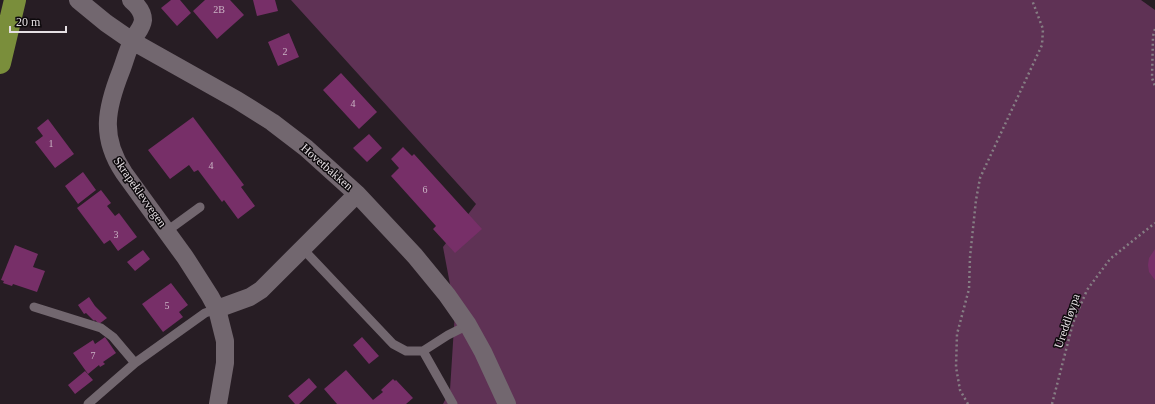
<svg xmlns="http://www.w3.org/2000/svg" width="1155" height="404" font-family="'Times New Roman',serif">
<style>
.green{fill:#5f3255}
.building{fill:#772f68}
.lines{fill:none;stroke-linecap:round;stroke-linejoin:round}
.path{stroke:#867e84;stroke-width:2.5;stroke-dasharray:2 3;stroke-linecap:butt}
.service{stroke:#72676f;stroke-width:9}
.minor{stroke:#72676f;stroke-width:18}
.trunk{stroke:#7a8e3b;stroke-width:22}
.labels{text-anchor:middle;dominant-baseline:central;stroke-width:3;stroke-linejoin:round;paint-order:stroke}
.number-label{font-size:10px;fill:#cab3c4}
.street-label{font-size:12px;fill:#e5dfe3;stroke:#0d090c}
</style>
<rect width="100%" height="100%" fill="#271d24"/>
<path class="green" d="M291 0H1141L1155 10V404H443L450 390 455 311 443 247 476 204Z"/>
<path class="building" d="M171 0H180L191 13 177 26 161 8Z
M205 0H230L244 15 217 39 193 11Z
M253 0H275L278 11 257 16Z
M289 33 299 57 278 66 268 42Z
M341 73 377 112 359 129 323 90Z
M193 117 244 185 241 187 255 206 238 219 224 200 222 202 198 170 194 172 189 165 170 179 148 150Z
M48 119 74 154 55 168 35 142 43 136 37 128Z
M369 134 382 148 367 162 353 148Z
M403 147 412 156 414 154 482 229 455 253 433 229 436 226 391 176 399 168 391 159Z
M83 172 96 190 78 204 65 186Z
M101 190 111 203 107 206 115 216 119 213 137 237 118 251 110 240 104 244 77 208Z
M15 245 38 254 33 267 45 271 37 292 13 284 12 286 3 283 4 281 1 280Z
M1155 249V280L1149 272 1148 265 1149 258Z
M143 250 150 259 135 271 127 262Z
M171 283 188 305 179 312 183 317 163 332 142 304Z
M89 297 95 306 107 318 99 324 95 320 94 321 86 313 84 314 78 305Z
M105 337 116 353 103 362 105 364 100 367 99 365 88 374 73 353 93 340 95 344Z
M362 337 379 356 369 364 353 345Z
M346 370 373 400 383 392 381 390 393 379 395 381 396 380 413 398 406 404H337L324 389Z
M85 371 93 380 75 394 68 385Z
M309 378 317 387 299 404H295L288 396Z"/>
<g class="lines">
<path class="path" d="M1155 29 1153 36 1152 78 1155 86
M968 404 960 390 956 367 957 334 969 289 970 257 976 200 980 178 1042 45 1043 29 1032 0
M1052 404 1073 323 1087 290 1110 259 1155 223"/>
<path class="service" d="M167 231 200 207
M302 248 393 344 406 351H423L448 335 468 325
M34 307 101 328 113 337 135 363
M423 351 453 404
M88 404 135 363 205 313 217 309"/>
<path class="minor" d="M78 0 106 23 132 41 237 100 272 122 306 148 357 194 415 256 447 295 468 325 483 352 507 404
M131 0C137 5 143 11 143 20 142 29 135 34 132 42 127 51 125 61 121 71 106 109 100 137 124 173L185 257 210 296 217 309 225 341V363L218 404
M217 309 250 297 261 290 357 194"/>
<path class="trunk" d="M0 63 15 0"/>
</g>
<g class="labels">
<g class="number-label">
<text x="219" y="9">2B</text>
<text x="285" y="51">2</text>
<text x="353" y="103">4</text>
<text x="51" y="143">1</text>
<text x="211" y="165">4</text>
<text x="425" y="189">6</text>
<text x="116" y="234">3</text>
<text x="167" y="305">5</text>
<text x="93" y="355">7</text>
</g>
<g class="street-label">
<text transform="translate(327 167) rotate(41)">Hovetbakken</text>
<text transform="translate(140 192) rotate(55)">Skrapeklevvegen</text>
<text transform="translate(1067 321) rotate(-71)">Ureddløypa</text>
</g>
</g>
<path d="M10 26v6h56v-6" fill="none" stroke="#e5dfe3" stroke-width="2"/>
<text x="16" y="26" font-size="12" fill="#e5dfe3" stroke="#0d090c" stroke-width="3" paint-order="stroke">20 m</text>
</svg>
